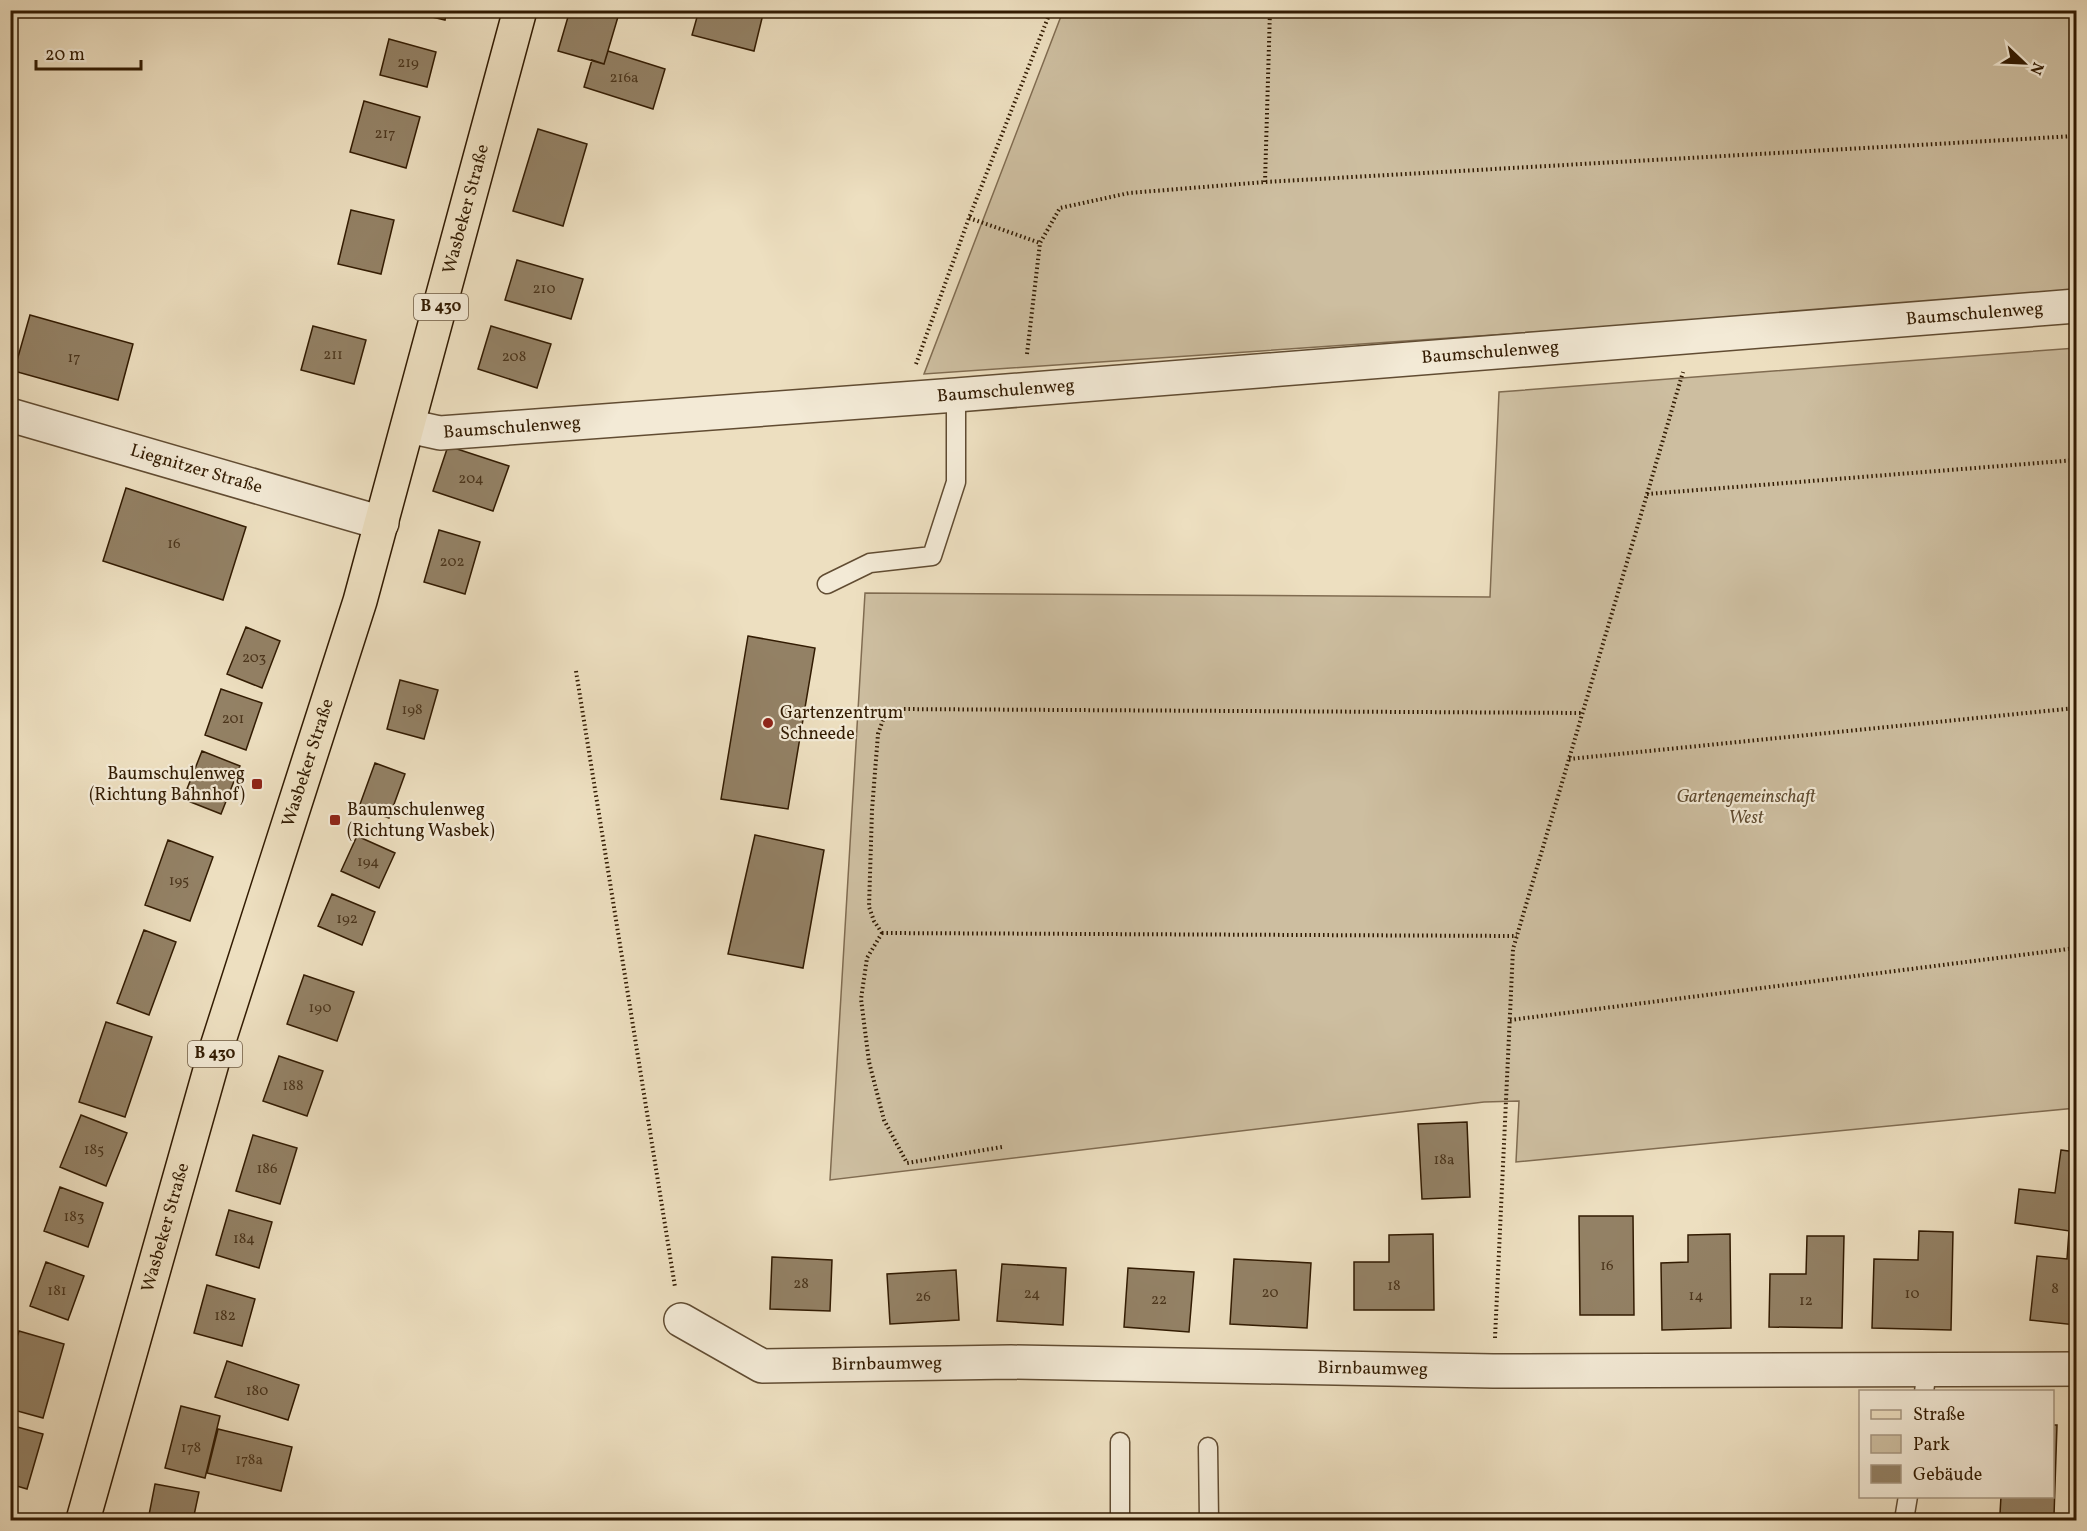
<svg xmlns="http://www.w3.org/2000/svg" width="2087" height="1531" font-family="Vollkorn,serif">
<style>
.green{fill:#cdbea0;stroke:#806c51;stroke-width:1.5}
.building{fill:#938165;stroke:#321b02;stroke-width:1.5}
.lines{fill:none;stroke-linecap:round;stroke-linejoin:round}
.lane-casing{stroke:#614c32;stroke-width:21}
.street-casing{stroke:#614c32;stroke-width:36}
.primary-casing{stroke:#321b02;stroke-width:36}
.path{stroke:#321b02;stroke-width:4;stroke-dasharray:1.5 3;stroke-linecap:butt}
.lane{stroke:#f3ead6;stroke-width:18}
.street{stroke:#f3ead6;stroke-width:33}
.primary{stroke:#eddfc0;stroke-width:33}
.poi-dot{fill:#8f2418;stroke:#f3ead6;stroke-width:2}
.labels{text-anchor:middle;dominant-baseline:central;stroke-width:4.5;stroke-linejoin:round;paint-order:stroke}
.number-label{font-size:15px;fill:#4a341b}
.shield{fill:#f3ead6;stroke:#6c5942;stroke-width:1.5}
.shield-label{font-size:16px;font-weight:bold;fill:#321b02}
.street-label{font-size:18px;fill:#321b02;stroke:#f3ead6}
.poi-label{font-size:18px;fill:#321b02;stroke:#f3ead6;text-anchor:start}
.park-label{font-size:18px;font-style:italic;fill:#604c31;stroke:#f3ead6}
</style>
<rect width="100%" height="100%" fill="#eddfc0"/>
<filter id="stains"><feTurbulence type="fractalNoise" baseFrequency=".00333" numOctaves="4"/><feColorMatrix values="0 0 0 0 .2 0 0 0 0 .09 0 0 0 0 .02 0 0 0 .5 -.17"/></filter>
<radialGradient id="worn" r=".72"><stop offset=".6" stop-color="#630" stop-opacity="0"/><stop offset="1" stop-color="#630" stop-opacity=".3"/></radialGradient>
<path class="green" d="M1063 11H2076V295L924 374Z
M2076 348V1108L1516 1162 1519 1101 1484 1102 830 1180 865 593 1490 597 1499 392Z"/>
<path class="building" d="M403 10H447L445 20Z
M570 10H620L604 64 558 51Z
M699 10H764L754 51 692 35Z
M389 39 436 52 427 87 380 75Z
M608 51 665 69 653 109 584 87 592 60 604 64Z
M364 101 420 117 406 168 350 152Z
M538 129 587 144 563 226 513 211Z
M351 210 394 220 381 274 338 264Z
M517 260 583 279 571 319 505 300Z
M30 315 133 344 118 400 14 371Z
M313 326 366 340 354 384 301 370Z
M491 326 551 344 537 388 478 369Z
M448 446 509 466 493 511 433 491Z
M126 488 246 527 223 600 103 561Z
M439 530 480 542 465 594 424 582Z
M246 627 280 641 262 688 227 674Z
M748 636 815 648 788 809 721 799Z
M400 680 438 690 424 739 387 729Z
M221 689 262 703 246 750 205 735Z
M202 751 240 766 221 814 183 799Z
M375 763 405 774 389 818 359 807Z
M755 835 824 850 803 968 728 954Z
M357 836 395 853 379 888 341 871Z
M168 840 213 857 190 921 145 905Z
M332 894 375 912 362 945 318 926Z
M144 930 176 942 149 1015 117 1003Z
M304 975 354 992 337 1041 287 1024Z
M106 1022 152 1037 125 1117 79 1102Z
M279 1056 323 1071 307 1116 263 1101Z
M81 1115 127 1133 106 1186 60 1167Z
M1467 1122 1470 1197 1422 1199 1418 1124Z
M253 1135 297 1148 280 1204 236 1191Z
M2061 1150 2076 1152V1232L2015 1223 2019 1189 2055 1193Z
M60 1187 103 1203 88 1247 44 1231Z
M229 1210 272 1222 259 1268 216 1255Z
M1579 1216H1633L1634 1315H1580Z
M1919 1231 1953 1232 1951 1330 1872 1328 1874 1259 1918 1260Z
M2069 1231 2076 1232V1325L2030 1320 2037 1256 2067 1259Z
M1433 1234 1434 1310H1354V1262H1389V1235Z
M1730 1234 1731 1328 1662 1330 1661 1263 1688 1262V1235Z
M1807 1236H1844L1842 1328 1769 1327 1770 1274H1806Z
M772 1257 832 1260 830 1311 770 1309Z
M1234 1259 1311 1263 1307 1328 1230 1324Z
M46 1262 84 1276 68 1320 30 1306Z
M1002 1264 1066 1268 1063 1325 997 1321Z
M1128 1268 1194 1272 1189 1332 1124 1327Z
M956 1270 959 1320 890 1324 887 1274Z
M207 1285 255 1299 242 1346 194 1333Z
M19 1331 64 1344 43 1418 10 1409V1360Z
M227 1361 299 1385 288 1420 215 1397Z
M181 1406 220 1416 205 1478 165 1468Z
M10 1425 43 1434 27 1489 10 1484Z
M2052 1425H2057L2054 1516 2000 1514 2001 1496H2052Z
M218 1429 292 1447 281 1491 207 1473Z
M155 1484 199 1492 193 1520H148Z"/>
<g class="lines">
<defs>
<path id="lane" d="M827 584 870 563 932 556 956 482V395
M1924 1392 1927 1370
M1208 1447 1209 1520
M1120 1520V1442
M1904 1520 1908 1496"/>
<g id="street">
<path id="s1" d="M10 415 382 523"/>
<path id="s2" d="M408 426 440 433 956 395 2076 306"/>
<path id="s3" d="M681 1320 762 1366 1011 1362 1493 1371 2076 1369"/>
</g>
<g id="primary">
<path id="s4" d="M83 1520 214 1056 360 601 520 10"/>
</g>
</defs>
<use href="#lane" class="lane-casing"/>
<use href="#street" class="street-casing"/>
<use href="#primary" class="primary-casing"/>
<path class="path" d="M1265 182 1270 10
M969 218 1040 243
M1027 354 1040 243 1060 208 1129 193 1265 182 2076 136
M916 364 969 218 1051 10
M1647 494 2076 460
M576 671 675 1287
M1569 759 2076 708
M882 933 874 921 869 907 872 810 878 734 883 720 894 709 1583 713
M882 933 1517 936
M882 933 867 958 861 999 869 1062 884 1120 907 1163 1002 1147
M1510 1020 2076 948
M1495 1338 1513 949 1683 372"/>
<use href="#lane" class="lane"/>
<use href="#street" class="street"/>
<use href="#primary" class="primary"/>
</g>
<g class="poi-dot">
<circle cx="768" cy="723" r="6"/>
<rect x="251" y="778" width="12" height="12" rx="3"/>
<rect x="329" y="814" width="12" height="12" rx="3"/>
</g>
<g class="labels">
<g class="number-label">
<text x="408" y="63">219</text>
<text x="624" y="78">216a</text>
<text x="385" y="134">217</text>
<text x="544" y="289">210</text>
<text x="333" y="355">211</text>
<text x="514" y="357">208</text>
<text x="74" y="358">17</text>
<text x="471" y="479">204</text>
<text x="174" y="544">16</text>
<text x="452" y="562">202</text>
<text x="254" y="658">203</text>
<text x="412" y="710">198</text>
<text x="233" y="719">201</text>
<text x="368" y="862">194</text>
<text x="179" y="881">195</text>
<text x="347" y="919">192</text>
<text x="320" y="1008">190</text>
<text x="293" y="1086">188</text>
<text x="94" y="1150">185</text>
<text x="1444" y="1160">18a</text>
<text x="267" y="1169">186</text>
<text x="74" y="1217">183</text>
<text x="244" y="1239">184</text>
<text x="1607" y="1266">16</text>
<text x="801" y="1284">28</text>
<text x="1394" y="1286">18</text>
<text x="2055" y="1289">8</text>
<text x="57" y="1291">181</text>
<text x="1270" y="1293">20</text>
<text x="1032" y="1294">24</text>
<text x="1912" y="1294">10</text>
<text x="1696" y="1296">14</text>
<text x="923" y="1297">26</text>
<text x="1159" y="1300">22</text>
<text x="1806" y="1301">12</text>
<text x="225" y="1316">182</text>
<text x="257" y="1391">180</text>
<text x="191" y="1448">178</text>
<text x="249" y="1460">178a</text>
</g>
<g class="shield">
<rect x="414" y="294" width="54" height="26" rx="4.5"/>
<rect x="188" y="1041" width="54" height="26" rx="4.5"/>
</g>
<g class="shield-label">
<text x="441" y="307">B 430</text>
<text x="215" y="1054">B 430</text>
</g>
<g class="street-label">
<text stroke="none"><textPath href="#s4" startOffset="1366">Wasbeker Straße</textPath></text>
<text stroke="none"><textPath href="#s2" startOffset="1572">Baumschulenweg</textPath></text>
<text stroke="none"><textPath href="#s2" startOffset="1086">Baumschulenweg</textPath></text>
<text stroke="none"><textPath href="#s2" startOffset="600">Baumschulenweg</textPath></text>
<text stroke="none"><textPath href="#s2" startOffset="105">Baumschulenweg</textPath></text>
<text stroke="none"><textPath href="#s1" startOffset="194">Liegnitzer Straße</textPath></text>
<text stroke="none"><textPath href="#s4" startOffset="790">Wasbeker Straße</textPath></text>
<text stroke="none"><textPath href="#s4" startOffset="304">Wasbeker Straße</textPath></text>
<text stroke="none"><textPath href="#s3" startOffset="218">Birnbaumweg</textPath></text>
<text stroke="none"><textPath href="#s3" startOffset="704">Birnbaumweg</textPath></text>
</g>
<g class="poi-label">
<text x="780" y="713">Gartenzentrum<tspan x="780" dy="21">Schneede</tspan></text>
<text x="245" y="774" text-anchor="end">Baumschulenweg<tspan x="245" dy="21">(Richtung Bahnhof)</tspan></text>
<text x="347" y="810">Baumschulenweg<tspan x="347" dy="21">(Richtung Wasbek)</tspan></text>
</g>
<g class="park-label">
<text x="1746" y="797">Gartengemeinschaft<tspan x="1746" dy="21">West</tspan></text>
</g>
</g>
<rect width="2087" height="1531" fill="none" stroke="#eddfc0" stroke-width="36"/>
<rect x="12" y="12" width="2063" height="1507" fill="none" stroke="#321b02" stroke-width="3"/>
<rect x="18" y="18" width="2051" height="1495" fill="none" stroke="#321b02" stroke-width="1.5"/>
<rect x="1859" y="1390" width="195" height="108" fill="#f3ead6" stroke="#a69781" stroke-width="1.5"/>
<rect x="1871" y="1410" width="30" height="9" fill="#eddfc0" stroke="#a69781" stroke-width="1.5"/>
<text x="1913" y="1420" font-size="18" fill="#321b02">Straße</text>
<rect x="1871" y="1435" width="30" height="18" fill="#cdbea0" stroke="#a69781" stroke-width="1.5"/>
<text x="1913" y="1450" font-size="18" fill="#321b02">Park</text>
<rect x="1871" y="1465" width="30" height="18" fill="#938165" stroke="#a69781" stroke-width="1.5"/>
<text x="1913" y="1480" font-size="18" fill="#321b02">Gebäude</text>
<g transform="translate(2024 63) rotate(113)" stroke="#f3ead6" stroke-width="4.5" paint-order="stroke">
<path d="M0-4.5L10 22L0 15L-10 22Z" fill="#321b02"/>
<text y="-9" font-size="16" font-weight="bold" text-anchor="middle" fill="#321b02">N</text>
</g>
<path d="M36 60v9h105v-9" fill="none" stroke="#321b02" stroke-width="3"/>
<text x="45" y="60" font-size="18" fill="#321b02" stroke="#f3ead6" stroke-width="4.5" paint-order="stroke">20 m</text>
<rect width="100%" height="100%" filter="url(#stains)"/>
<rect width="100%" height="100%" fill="url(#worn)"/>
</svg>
